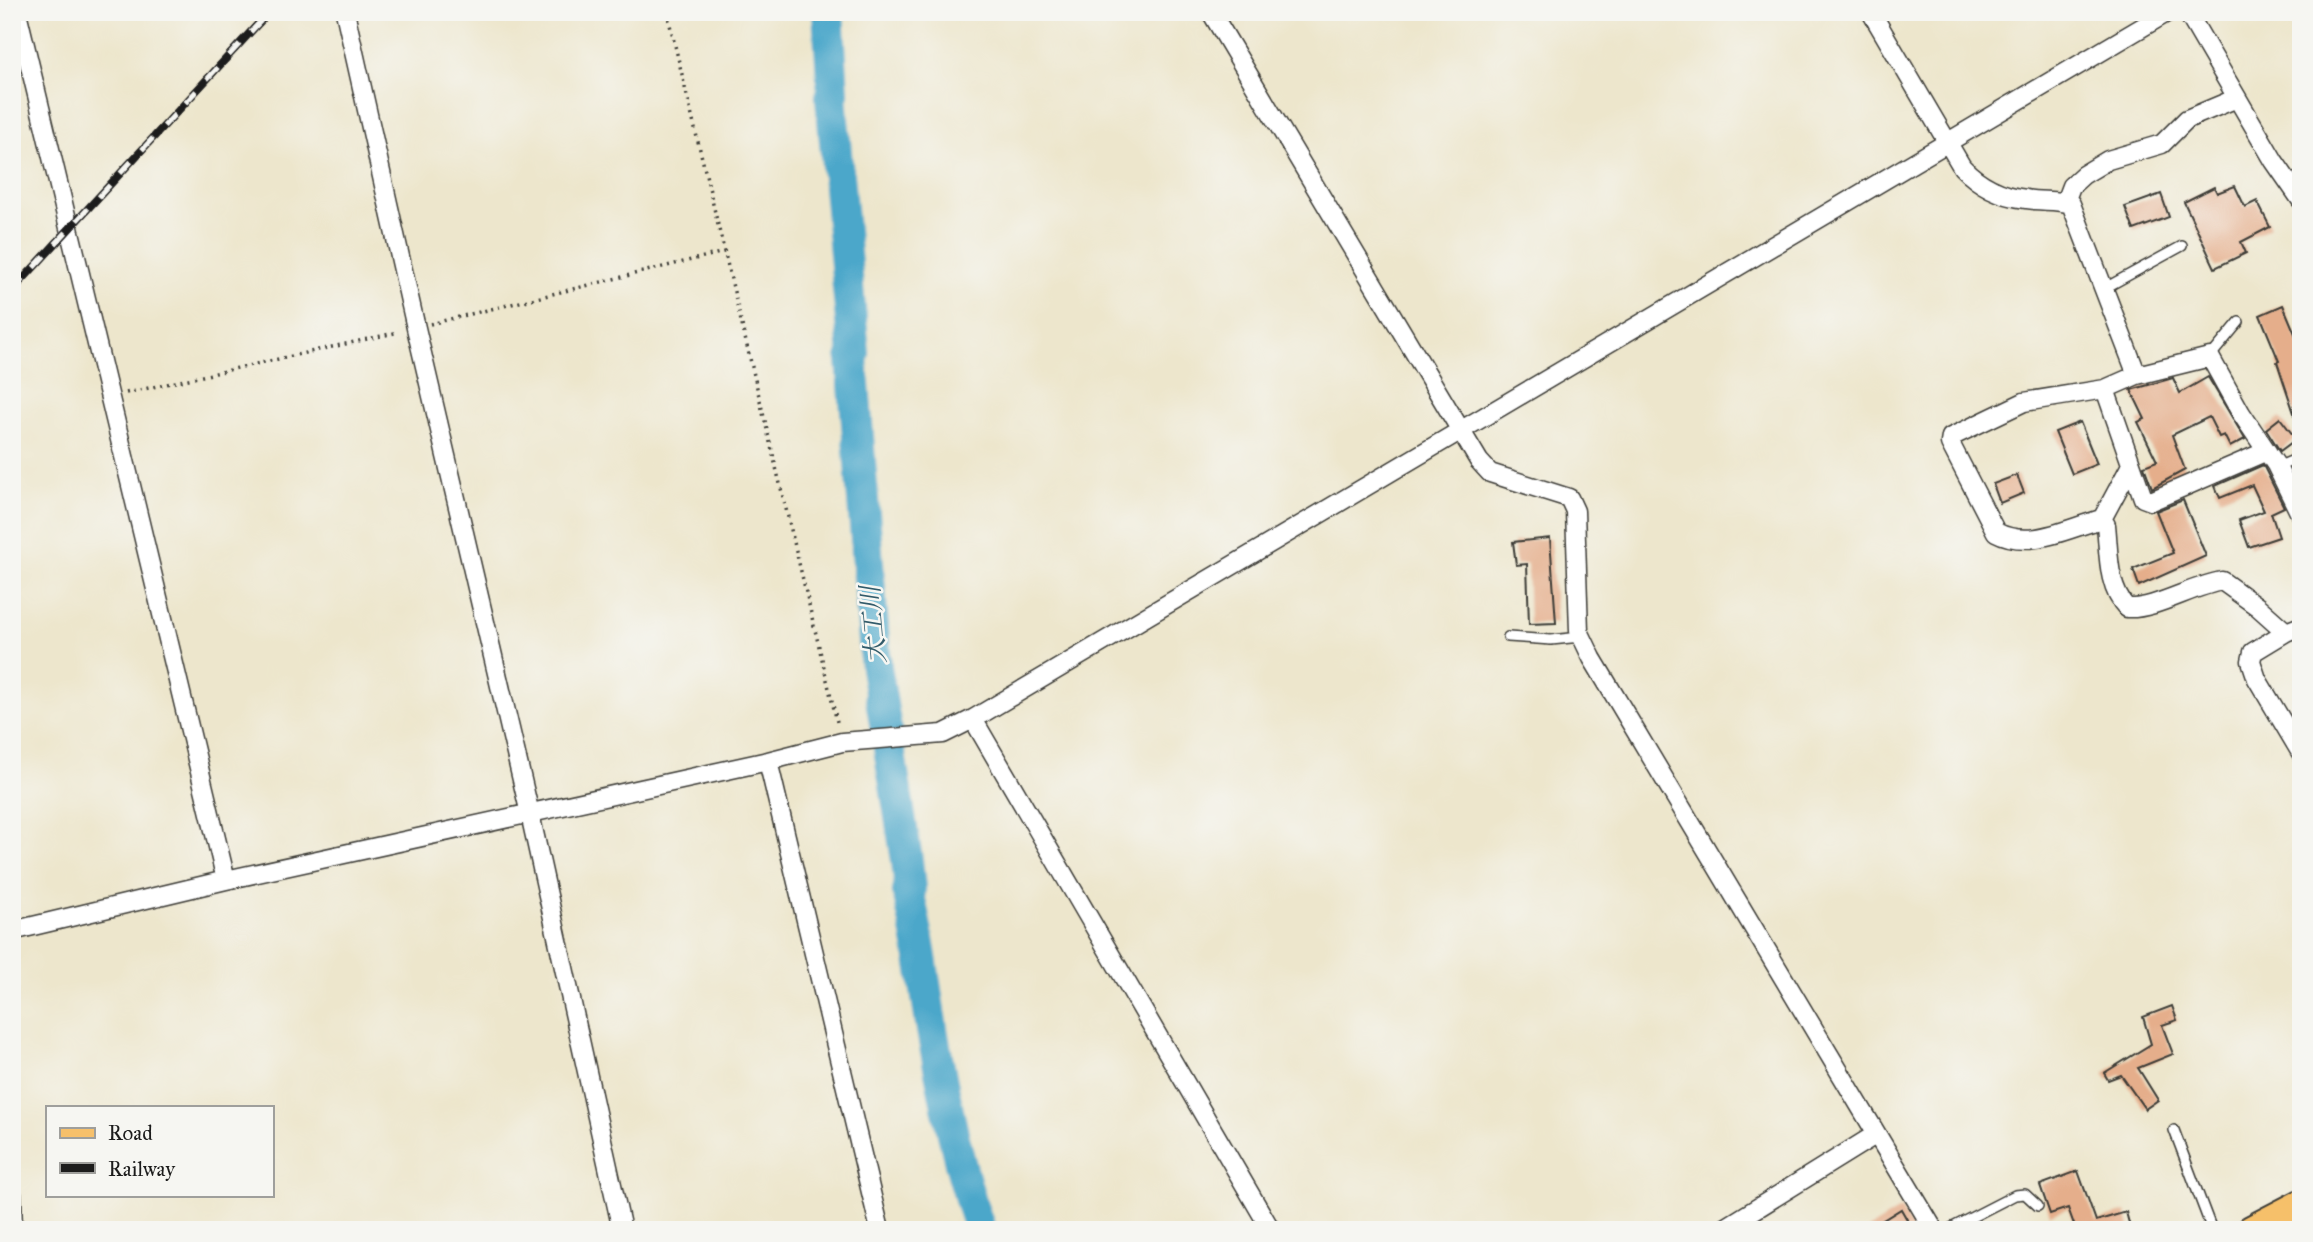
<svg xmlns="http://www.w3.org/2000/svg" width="2313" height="1242" font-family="'IM FELL Great Primer','Noto Serif JP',serif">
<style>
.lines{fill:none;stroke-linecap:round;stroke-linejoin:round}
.river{stroke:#4ca7ca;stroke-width:32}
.building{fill:#e5ae8b}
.service-casing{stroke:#3b3a36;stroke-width:12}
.minor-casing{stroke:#3b3a36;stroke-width:21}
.primary-casing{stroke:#3b3a36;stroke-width:32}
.path{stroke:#3b3a36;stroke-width:3.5;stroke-dasharray:2 5;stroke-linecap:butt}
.service{stroke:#fff;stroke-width:9}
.minor{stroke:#fff;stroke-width:18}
.primary{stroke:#f6c06b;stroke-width:28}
.rail-casing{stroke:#1c1c1c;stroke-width:8}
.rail{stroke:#f6f6f2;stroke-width:5;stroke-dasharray:16;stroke-linecap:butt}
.labels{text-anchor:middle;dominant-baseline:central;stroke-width:5;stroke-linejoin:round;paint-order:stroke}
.water-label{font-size:26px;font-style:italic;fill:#325b6a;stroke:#f6f6f2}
</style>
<rect width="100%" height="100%" fill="#f6f6f2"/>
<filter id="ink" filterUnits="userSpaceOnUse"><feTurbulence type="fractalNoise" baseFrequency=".0143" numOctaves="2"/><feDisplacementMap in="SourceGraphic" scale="14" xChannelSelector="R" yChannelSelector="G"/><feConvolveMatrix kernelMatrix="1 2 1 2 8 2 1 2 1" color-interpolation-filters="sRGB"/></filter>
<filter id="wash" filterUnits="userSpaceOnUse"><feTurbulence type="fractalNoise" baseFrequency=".00686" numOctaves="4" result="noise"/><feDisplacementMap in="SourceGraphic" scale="28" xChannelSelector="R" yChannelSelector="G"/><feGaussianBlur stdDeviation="1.57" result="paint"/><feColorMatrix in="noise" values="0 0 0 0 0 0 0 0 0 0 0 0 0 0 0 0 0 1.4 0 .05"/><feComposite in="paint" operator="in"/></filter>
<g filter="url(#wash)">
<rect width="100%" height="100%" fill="#ede6cc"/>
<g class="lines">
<path class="river" d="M828 12 833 93 831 97 854 354 852 359 876 667 907 860 910 889 908 892C921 941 925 991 934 1041 946 1104 959 1169 980 1230"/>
</g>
<g id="blocks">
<path class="building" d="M2235 186 2245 207 2257 201 2270 227 2241 242 2246 253 2215 268 2184 202 2214 187 2217 193Z
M2161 194 2169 217 2134 230 2125 207Z
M2283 305 2301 348V424L2298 425 2277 362 2279 361 2260 315Z
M2208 377 2245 439 2230 447 2224 435 2219 437 2209 417 2172 435 2185 470 2152 488 2144 466 2157 461 2138 422 2145 419 2131 390 2173 378 2180 393Z
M2280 418 2296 439 2280 451 2266 429Z
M2080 422 2097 464 2072 474 2055 432Z
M2263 465 2284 507 2271 513 2279 537 2249 547 2239 520 2264 511 2252 485 2220 498 2215 486Z
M2017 475 2024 493 2000 503 1993 484Z
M2183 500 2206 556 2139 586 2133 569 2173 553 2156 511Z
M1550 538 1556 623 1529 624 1527 564 1516 565 1513 542Z
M2172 1006 2177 1020 2162 1025 2173 1054 2138 1068 2158 1100 2145 1109 2121 1075 2108 1080 2104 1073 2151 1044 2143 1017Z
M2078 1171 2096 1221 2126 1212 2130 1227 2121 1230H2076L2068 1208 2050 1214 2040 1185Z
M1901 1209 1913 1230H1867Z"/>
</g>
</g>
<g filter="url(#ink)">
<use href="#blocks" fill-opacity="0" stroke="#3b3a36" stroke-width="2"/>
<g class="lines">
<defs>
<path id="service" d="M2105 288 2182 246
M2210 357 2239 322
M2277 467 2301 457
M1508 637 1551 640 1581 637
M2174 1130 2212 1230
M1947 1230 2015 1195 2025 1194 2038 1206"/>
<path id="minor" d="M17 12 226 880
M345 12 416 328 530 814 622 1230
M1211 12 1479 461 1490 473 1569 498 1575 511 1579 631 1592 658 1934 1230
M1871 12 1962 167C1979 185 2001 196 2026 199 2042 202 2056 199 2071 204L2137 375
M2187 12 2274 161 2301 200
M2065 202 2071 186 2083 175 2108 160 2162 144 2187 119 2237 98
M2105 389 2143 498 2151 501 2267 451
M2102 519 2131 465
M2301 626 2286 632 2253 652 2251 661 2257 679 2301 753
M2286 632 2258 607 2222 581C2192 586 2154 610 2127 608 2107 588 2109 552 2106 525L2102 519C2067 528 2030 550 1996 532L1950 443 1951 437 2024 402 2105 389 2137 375 2210 357 2241 413 2276 465 2301 516
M973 719 1271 1230
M768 761 880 1230
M12 931 226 880 768 761 842 742 943 734 973 719 2168 12
M12 1195 13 1230
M1722 1230 1875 1135"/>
<path id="primary" d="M2251 1230 2301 1204"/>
</defs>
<use href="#service" class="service-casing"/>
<use href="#minor" class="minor-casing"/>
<use href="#primary" class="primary-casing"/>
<path class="path" d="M667 12 838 726
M430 324 724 252
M126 393 399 332"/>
<use href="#service" class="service"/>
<use href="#minor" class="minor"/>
<use href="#primary" class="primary"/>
<defs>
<path id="rail" d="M12 291 269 12"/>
</defs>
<use href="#rail" class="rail-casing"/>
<use href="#rail" class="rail"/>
</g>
</g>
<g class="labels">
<g class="water-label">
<text transform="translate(873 625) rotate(-95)">大工川</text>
</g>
</g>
<rect width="2313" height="1242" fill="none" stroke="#f6f6f2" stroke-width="42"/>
<rect x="46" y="1106" width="228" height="91" fill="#f6f6f2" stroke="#9f9f9c" stroke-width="2"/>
<rect x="60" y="1128" width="35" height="10" fill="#f6c06b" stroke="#9f9f9c" stroke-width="2"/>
<text x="108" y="1140" font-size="21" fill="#1c1c1c">Road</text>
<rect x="60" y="1163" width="35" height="10" fill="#1c1c1c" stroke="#9f9f9c" stroke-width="2"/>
<text x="108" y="1176" font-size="21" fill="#1c1c1c">Railway</text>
</svg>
